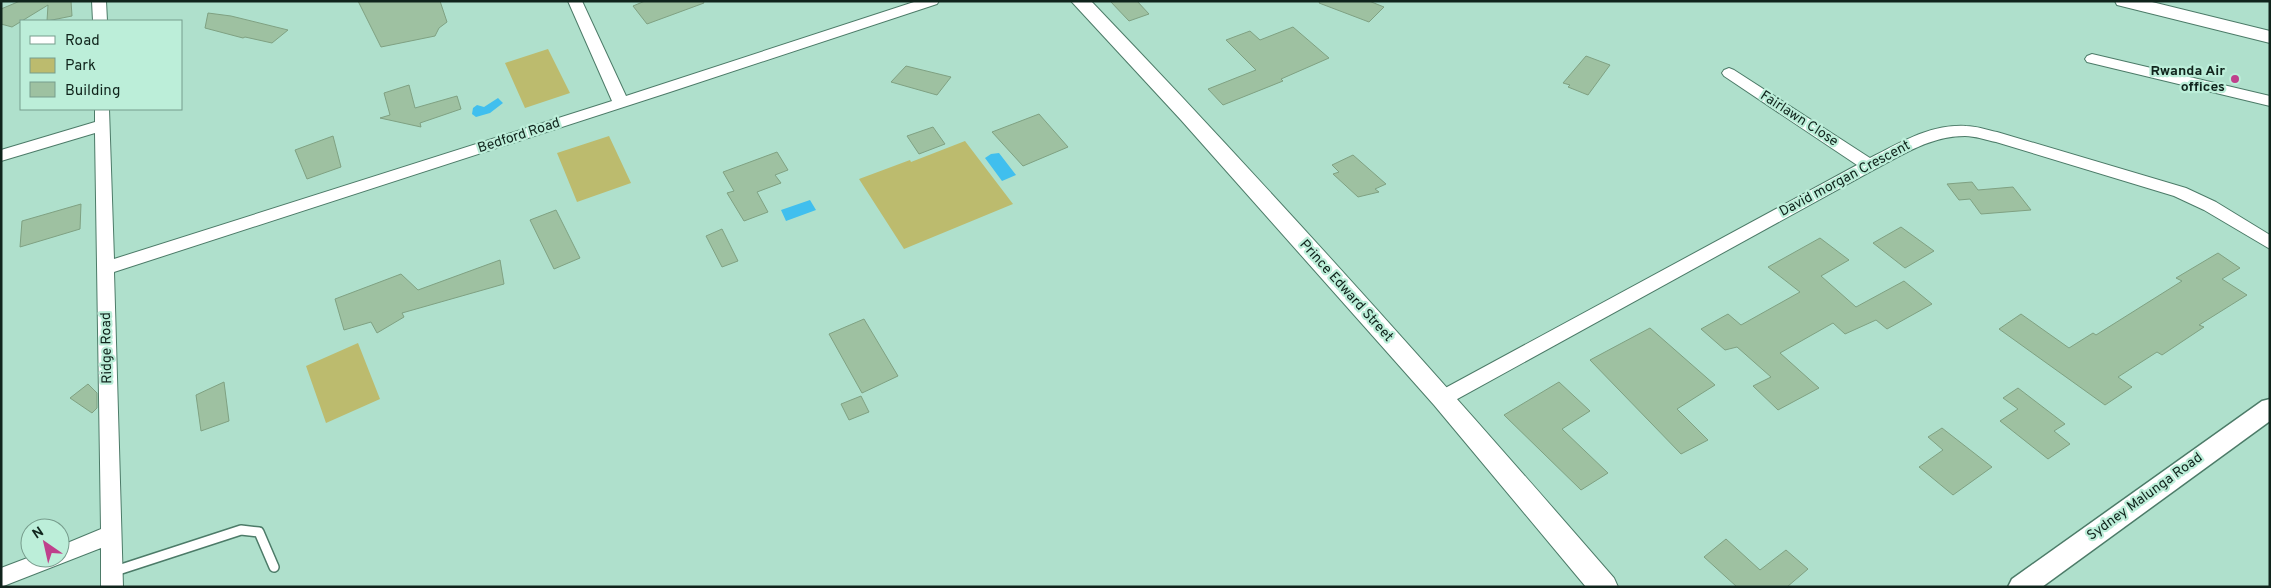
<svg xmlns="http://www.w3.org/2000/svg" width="2271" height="588" font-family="Overpass,sans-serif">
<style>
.green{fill:#bcbb6e}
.water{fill:#40bfee}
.building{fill:#9ec1a1;stroke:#7fa182}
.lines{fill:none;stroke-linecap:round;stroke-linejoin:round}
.service-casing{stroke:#4c7b68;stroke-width:12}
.minor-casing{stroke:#4c7b68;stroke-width:2}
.tertiary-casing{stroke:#4c7b68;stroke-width:3}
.secondary-casing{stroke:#4c7b68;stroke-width:2}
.service{stroke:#fff;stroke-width:9}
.minor{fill:#fff;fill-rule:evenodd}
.tertiary{fill:#fff;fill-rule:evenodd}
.secondary{fill:#fff;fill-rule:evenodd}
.poi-dot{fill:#bf408c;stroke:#bceed9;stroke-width:2}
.labels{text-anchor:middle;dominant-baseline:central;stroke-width:4.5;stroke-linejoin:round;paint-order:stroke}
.poi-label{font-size:14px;font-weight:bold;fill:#10241c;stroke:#bceed9;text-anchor:end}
.street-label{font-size:14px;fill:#10241c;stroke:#bceed9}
</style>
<rect width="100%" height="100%" fill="#afe0cc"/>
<path class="green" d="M548 49 570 93 525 108 505 63Z
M609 136 631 183 577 202 557 153Z
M965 141 1013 204 904 249 859 179 910 160 911 162Z
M358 343 380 399 326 423 306 366Z"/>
<path class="water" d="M498 98 503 103 490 113 476 117 472 114 473 108 477 105 484 107Z
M999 153 1016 175 1002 181 985 158 991 154Z
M810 200 816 210 786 221 781 210Z"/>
<path class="building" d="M20 1H71L72 16 47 21 48 5 12 27 1 24V9Z
M358 1H440L447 22 439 28 435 36 381 47Z
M645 1H703L704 3 647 24 633 6Z
M1110 1H1137L1149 14 1129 21Z
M1320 1H1369L1384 7 1369 22 1319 3Z
M208 13 231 16 288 30 272 43 245 37 243 38 205 28Z
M1293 27 1329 58 1281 79 1283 81 1223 105 1208 89 1256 70 1226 40 1250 31 1260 40Z
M1586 56 1610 65 1588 95 1568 87 1570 85 1563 83Z
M906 66 951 77 937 95 891 82Z
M409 85 415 108 457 96 461 109 420 123 421 127 380 118 390 115 384 93Z
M1039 114 1068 147 1023 166 992 132Z
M933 127 945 144 919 154 907 136Z
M333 136 341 167 307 179 295 150Z
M777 152 788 170 775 175 781 183 757 192 768 212 744 221 727 193 734 191 723 172Z
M1353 155 1386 184 1375 189 1379 192 1358 197 1333 174 1339 172 1332 165Z
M1972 182 1978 190 2013 187 2031 210 1981 214 1970 199 1959 200 1947 184Z
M81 204 80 229 20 247 22 221Z
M556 210 580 258 554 269 530 220Z
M1901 227 1934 251 1905 268 1873 243Z
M722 229 738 261 722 267 706 236Z
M1820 238 1849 260 1821 276 1856 307 1904 281 1932 304 1887 329 1876 320 1845 334 1833 323 1780 353 1819 388 1778 410 1753 386 1771 377 1737 347 1725 350 1701 329 1728 314 1741 325 1800 292 1768 267Z
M2218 253 2240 268 2222 279 2247 295 2199 325 2204 327 2162 355 2157 352 2118 377 2132 387 2105 405 1999 329 2021 314 2069 348 2093 333 2096 335 2182 281 2176 278Z
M500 260 504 284 402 313 404 317 377 333 371 322 344 330 335 299 401 274 418 290Z
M864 319 898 376 862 393 829 334Z
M1650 328 1715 385 1677 409 1708 440 1681 454 1590 360Z
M224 382 229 421 201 431 196 395Z
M1559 382 1590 411 1562 429 1608 473 1581 490 1504 415Z
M88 384 97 393V408L92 413 70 398Z
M2018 388 2065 424 2054 431 2070 444 2048 459 2000 421 2018 409 2003 398Z
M861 396 869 412 849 420 841 404Z
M1942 428 1992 467 1953 495 1919 467 1943 450 1928 437Z
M1726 539 1760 570 1786 550 1808 569 1787 587H1737L1704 557Z"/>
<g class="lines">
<defs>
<path id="service" d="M112 572 241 530 259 532 274 567"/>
<path id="minor" d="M92 1H106L107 21H93Z
M568 1H582L626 96 917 1H939L937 4 670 92 114 272 123 587H101V548L1 587V568L30 557 60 558V546L101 529 95 133 1 161V150L95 122V109H109L114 259 612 101Z
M2092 54 2270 96V106L2087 62 2085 59 2087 56Z
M1729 68 1734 70 1870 158C1900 143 1930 124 1966 126 1976 126 1987 130 1997 132L2186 188 2216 202 2270 235V249L2204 210 2174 196 1996 142C1986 140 1975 136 1965 136 1931 136 1904 154 1875 169L1450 403 1443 406 1436 403 1434 398 1436 393 1857 165 1724 76 1722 73 1724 70Z"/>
<path id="tertiary" d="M2270 399V421L2042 587H2008L2012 579 2262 401Z"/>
<path id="secondary" d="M1071 1H1091C1271 189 1444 382 1614 578L1618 587H1586L1434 405 1181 120Z
M2115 1H2148L2270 31V43L2117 5Z"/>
</defs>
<use href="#service" class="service-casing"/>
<use href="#minor" class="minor-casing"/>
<use href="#tertiary" class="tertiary-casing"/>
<use href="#secondary" class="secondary-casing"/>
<use href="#service" class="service"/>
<use href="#minor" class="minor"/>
<use href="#tertiary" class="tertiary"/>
<use href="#secondary" class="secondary"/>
</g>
<circle class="poi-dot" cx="2235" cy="79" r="5"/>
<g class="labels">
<g class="poi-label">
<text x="2225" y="71">Rwanda Air<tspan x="2225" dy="16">offices</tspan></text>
</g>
<g class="street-label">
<text transform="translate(1799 119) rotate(33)">Fairlawn Close</text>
<text transform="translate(519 136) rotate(-18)">Bedford Road</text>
<text transform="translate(1845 179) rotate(-28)">David morgan Crescent</text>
<text transform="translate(1346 291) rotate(48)">Prince Edward Street</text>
<text transform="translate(107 348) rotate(-91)">Ridge Road</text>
<text transform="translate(2145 497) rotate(-36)">Sydney Malunga Road</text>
</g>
</g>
<rect width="2271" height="588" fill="none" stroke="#10241c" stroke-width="5"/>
<rect x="20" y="20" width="162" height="90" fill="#bceed9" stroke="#779d8d"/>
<rect x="30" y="36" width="25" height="8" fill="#ffffff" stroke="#779d8d"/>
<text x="65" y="45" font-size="15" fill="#10241c">Road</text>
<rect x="30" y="58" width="25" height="15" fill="#bcbb6e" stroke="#779d8d"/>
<text x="65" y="70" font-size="15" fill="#10241c">Park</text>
<rect x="30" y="82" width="25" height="15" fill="#9ec1a1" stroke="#779d8d"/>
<text x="65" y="95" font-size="15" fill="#10241c">Building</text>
<g transform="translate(45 543) rotate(326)"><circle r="24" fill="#bceed9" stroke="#779d8d"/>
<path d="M0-4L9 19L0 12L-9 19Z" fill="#bf408c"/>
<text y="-8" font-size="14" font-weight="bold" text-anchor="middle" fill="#10241c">N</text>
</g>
</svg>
